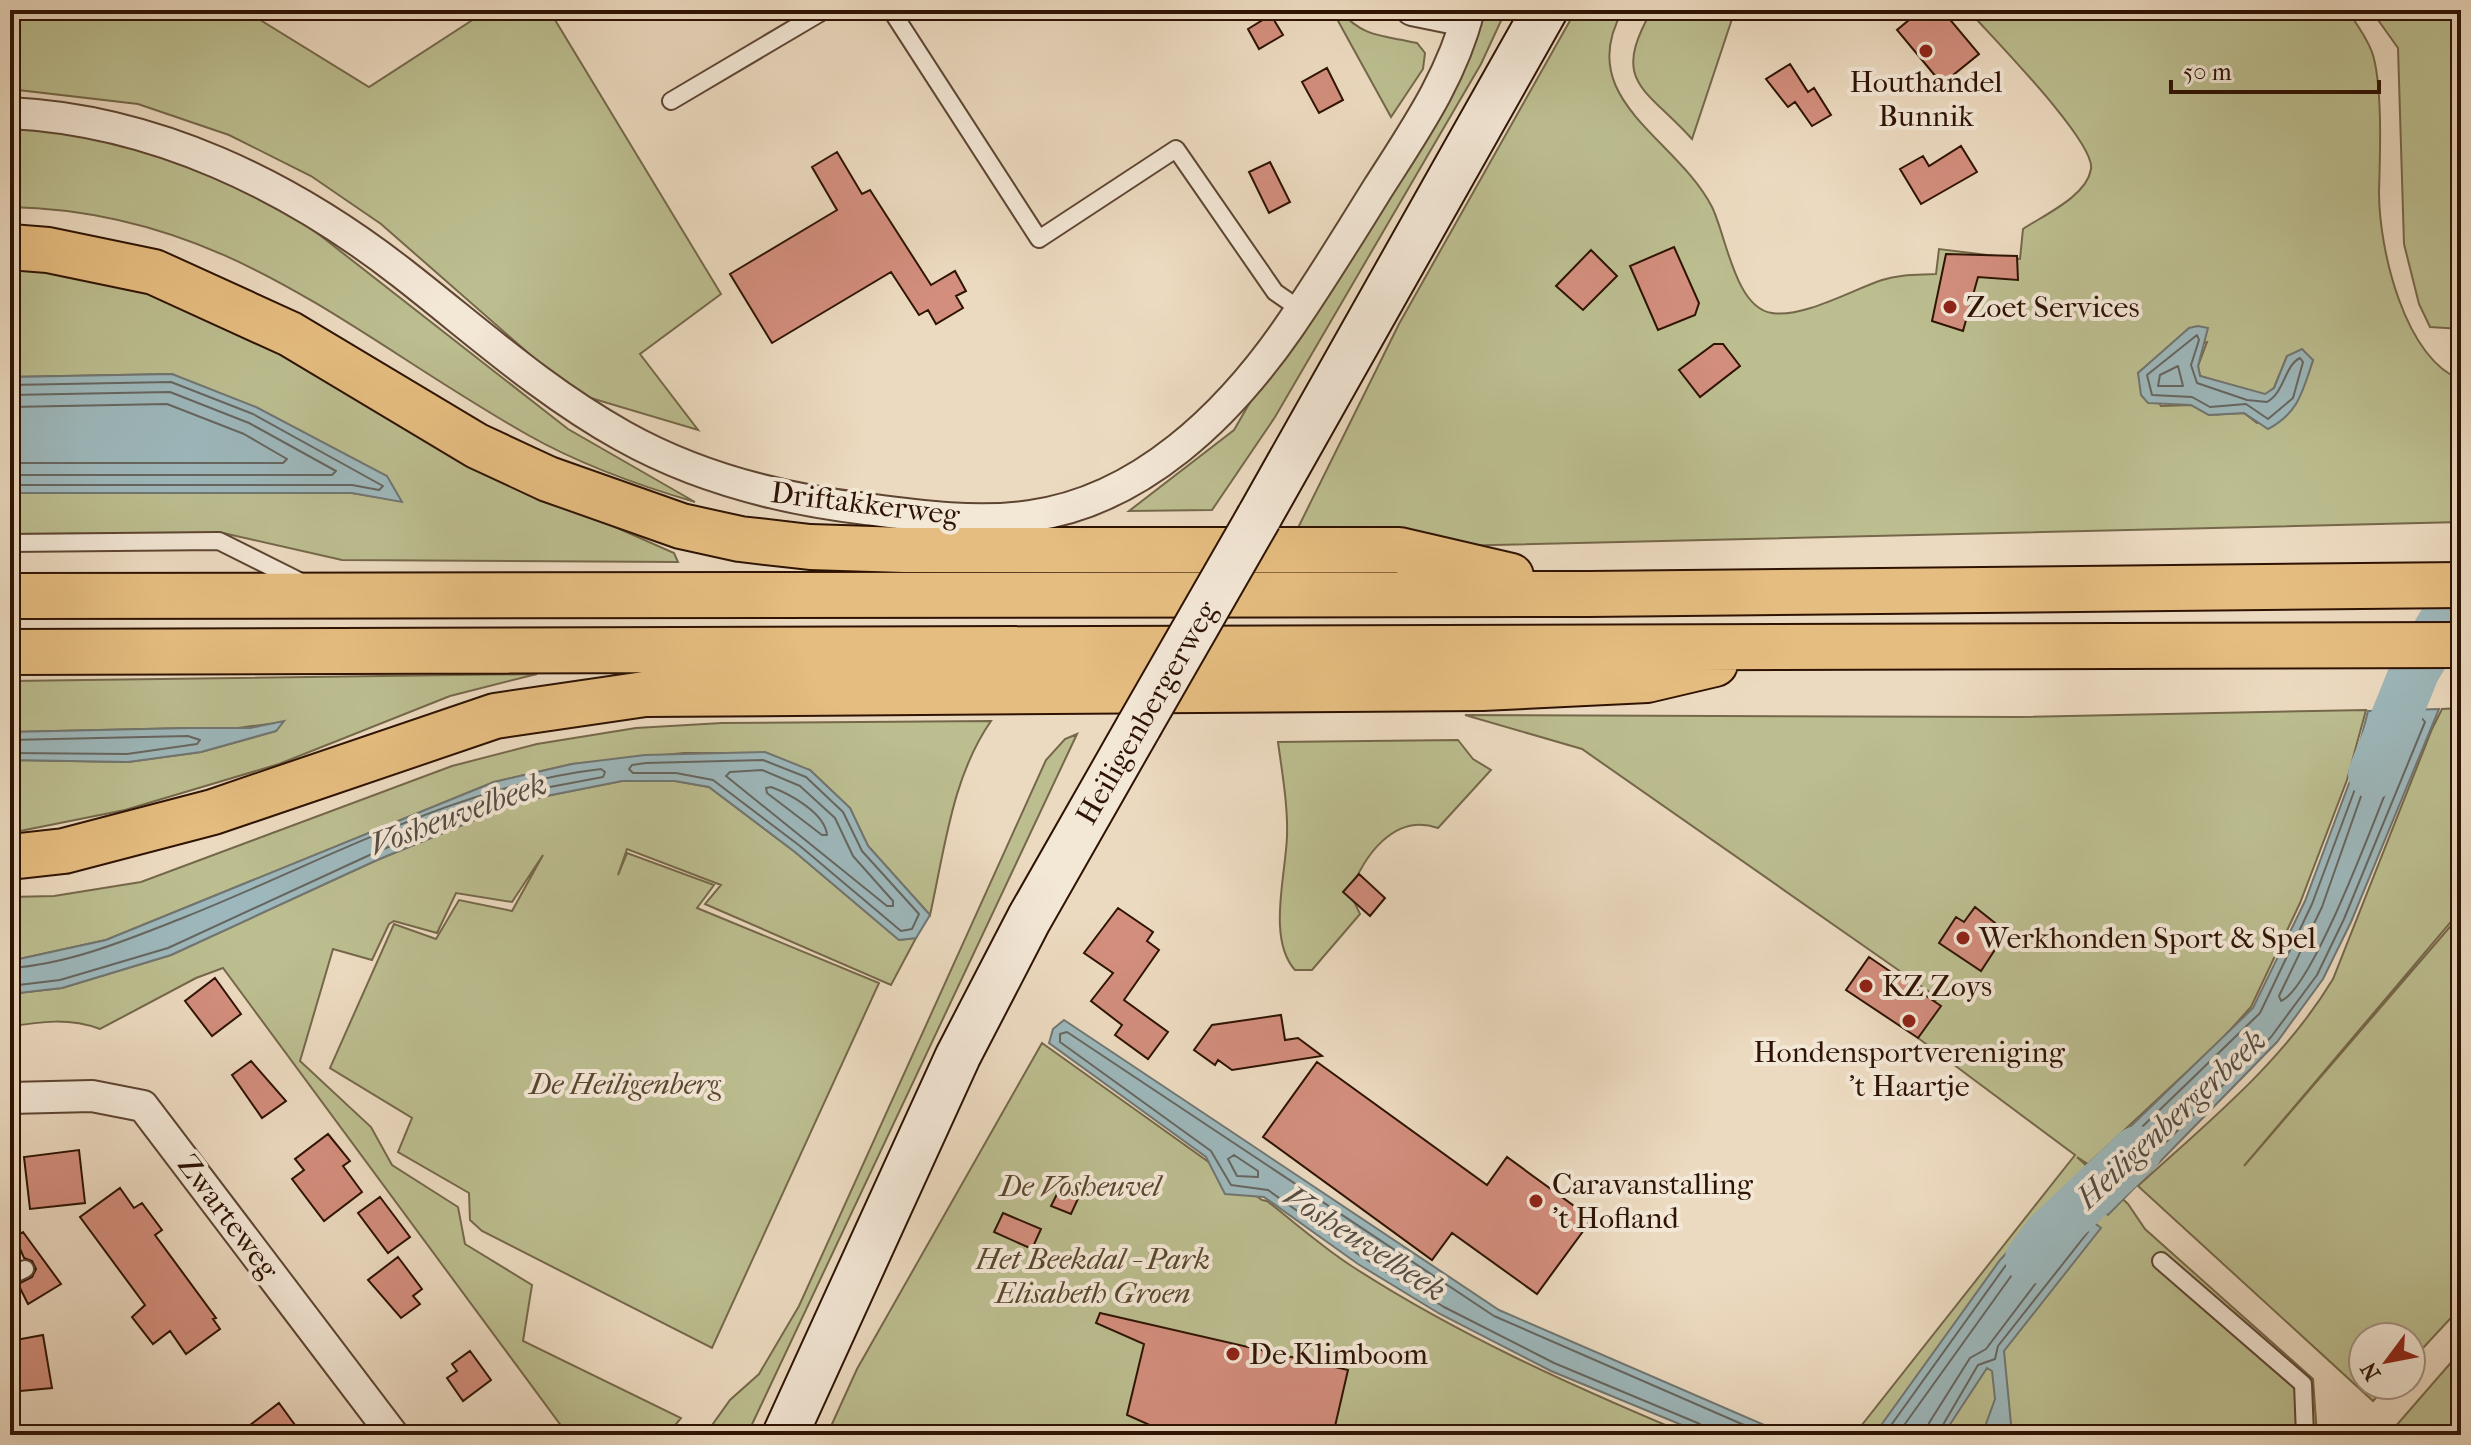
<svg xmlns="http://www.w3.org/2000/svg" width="2471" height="1445" font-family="'IM FELL French Canon',serif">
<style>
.green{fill:#bcbe90;stroke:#75684a;stroke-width:2;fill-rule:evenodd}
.water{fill:#9db8bc;stroke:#717672;stroke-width:2}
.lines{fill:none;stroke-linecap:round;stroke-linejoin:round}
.shore{stroke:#666660;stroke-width:2}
.river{stroke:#9db8bc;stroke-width:50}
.building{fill:#d38e7d;stroke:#2e1303;stroke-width:2}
.lane-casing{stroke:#5e4532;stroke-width:20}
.street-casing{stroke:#5e4532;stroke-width:34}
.secondary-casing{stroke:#2e1303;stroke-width:48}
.highway-casing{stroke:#2e1303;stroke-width:48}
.lane{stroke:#f3e7d6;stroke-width:16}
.street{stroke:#f3e7d6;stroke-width:30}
.secondary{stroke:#f3e7d6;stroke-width:44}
.highway{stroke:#e6bd80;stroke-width:44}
.secondary-bridge-casing{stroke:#2e1303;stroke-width:48;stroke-linecap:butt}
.secondary-bridge{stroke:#f3e7d6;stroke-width:44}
.poi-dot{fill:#8f2418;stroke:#f3e7d6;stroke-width:3}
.labels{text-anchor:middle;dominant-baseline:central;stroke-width:8;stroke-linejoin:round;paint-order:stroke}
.poi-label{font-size:30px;fill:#2e1303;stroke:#f3e7d6;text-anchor:start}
.street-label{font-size:30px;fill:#2e1303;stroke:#f3e7d6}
.park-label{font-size:30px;font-style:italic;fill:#59462d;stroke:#f3e7d6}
.water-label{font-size:32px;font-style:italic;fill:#554d44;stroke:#f3e7d6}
</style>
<rect width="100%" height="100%" fill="#ecdac0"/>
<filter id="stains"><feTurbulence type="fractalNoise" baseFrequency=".0025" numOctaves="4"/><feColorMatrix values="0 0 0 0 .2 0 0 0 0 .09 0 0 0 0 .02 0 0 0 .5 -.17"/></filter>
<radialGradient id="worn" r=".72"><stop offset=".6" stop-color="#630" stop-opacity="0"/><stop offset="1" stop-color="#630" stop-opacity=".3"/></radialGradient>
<path class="green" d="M10 10H244L369 87 488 10H549L721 294 640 354 698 430 574 393 381 224 311 176 229 135 138 104 10 89Z
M1332 10H1339C1365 39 1383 35 1417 43L1425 53 1423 69 1391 117Z
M1477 10H1506L1481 64 1275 417 1212 510 1129 511 1234 430Z
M1576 10H1623C1572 99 1676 137 1712 207 1726 235 1735 308 1772 313 1803 318 1852 290 1882 280 1900 274 1918 275 1936 274L1939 249 2020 259 2023 229C2044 215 2087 196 2091 169 2096 142 1990 35 1968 10H2347C2356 23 2366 36 2372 52 2383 84 2380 157 2379 192 2379 249 2404 357 2461 380V522L1287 550 1399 324ZM2207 342 2198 366 2200 376 2265 395 2274 388 2287 356 2313 360 2308 375 2257 423 2244 413 2209 415 2191 405 2161 406 2138 373 2165 351Z
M1652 10H1735L1692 139C1645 87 1610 83 1652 10Z
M2371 10H2461V329L2430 327 2419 304 2404 244 2398 48Z
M10 127 79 133 161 153 238 184 312 229 568 429 695 502C637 485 581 465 528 435 351 335 227 211 10 207Z
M10 253 155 282 556 501 674 553 678 562 342 560 223 533 10 534V493H352L401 501 172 374 10 377Z
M537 674 450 696 279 764 125 810 10 833V760L128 762 201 752 276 731 283 722 216 731 189 728 10 732V681Z
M2461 708V910L2244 1166 2461 914V1307L2411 1361V1337H2363V1385H2388L2373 1401 2138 1186C2209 1121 2283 1062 2333 979L2432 729 2442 709Z
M2366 710 2347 780 2300 903 2251 1007 2221 1040 2088 1164 2077 1157 2128 1204 2145 1229 2313 1379 2317 1435H1854L2075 1155 1918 1038 1937 997 1582 749 1465 715 2020 717Z
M991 721C952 777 945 848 930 915L868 846 850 808 810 770 737 753H684L572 764 494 782 106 940 10 961V897L54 896 141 882 452 766 537 744 636 728 722 723Z
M1077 734 747 1435H705L730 1400 759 1374 799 1306 1046 760 1065 739Z
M1458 740 1473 759 1491 770 1438 828C1393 812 1363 858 1350 893L1360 914 1312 970H1295C1267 939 1286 874 1287 836 1288 805 1282 772 1278 742Z
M622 781H675L709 787 795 852 899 940 916 938 891 985 705 904 721 885 627 849 618 875 627 853 714 885 697 908 879 983 712 1348 482 1231 470 1220 469 1193 398 1152 412 1118 330 1068 394 924 436 939 459 900 512 911 543 855 512 902 456 893 437 933 394 921 389 924 372 960 333 949 300 1061 371 1127 392 1165 458 1207 465 1244 532 1285 523 1341 681 1418 667 1435H568L223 968 196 978 100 1029C70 1018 41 1021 10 1027V994L62 988 171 955 377 860 521 801Z
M1042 1043 1262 1200 1267 1201C1294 1222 1321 1246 1350 1265 1456 1334 1572 1386 1689 1435H827L857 1369Z
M2461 1351V1435H2388Z"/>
<path class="water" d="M2198 326 2208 328 2198 366 2200 376 2265 394 2274 388 2287 356 2302 349 2313 360C2303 390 2299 413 2268 429L2244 413 2209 415 2191 405 2148 403 2141 395 2138 373 2189 328Z
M172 374 256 407 387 476 402 502 352 493H10V377Z
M2439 709 2351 922 2323 979 2277 1042 2108 1215 2070 1185 2253 1008 2305 901 2351 778 2368 711Z
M284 721 276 731 201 752 128 762 10 760V732L189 728H250Z
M765 752 810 770 850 808 868 846 930 915 916 938 899 940 795 852 709 787 675 781H622L521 801 377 860 171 955 62 988 10 994V961L106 940 494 782 572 764 645 755Z
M1064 1020 1499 1310 1787 1435H1706L1551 1371 1440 1314 1358 1264 1264 1197 1225 1194 1206 1157 1049 1043 1053 1029Z
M2059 1196 2101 1228 2004 1351 2011 1424 2005 1435H1982L1995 1399 1992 1371 1987 1368 1943 1435H1874L2000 1260Z"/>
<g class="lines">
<path class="shore" d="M2197 335 2199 340 2191 365 2197 383 2247 400 2267 402C2285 392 2284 366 2300 358L2303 362 2293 398 2268 419 2246 404 2210 407 2192 397 2152 395 2147 375Z
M2178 366 2183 386H2158L2160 375Z
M10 385 171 382 253 414 383 486 379 490 352 485H10
M10 395 170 392 249 423 336 471 332 475H10
M10 407 167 404 244 434 287 459 283 463H10
M2377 718 2421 717 2425 722 2344 919 2317 975 2271 1037 2105 1203 2085 1187V1182L2260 1013 2312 904 2358 781Z
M2385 728H2406L2409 733C2390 778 2316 987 2281 1001L2279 996 2322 907Z
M10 740 188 736 200 740 197 744 127 754 10 753
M763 760 806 777 843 812 862 851 919 914 912 929 901 931 800 846 713 780 676 773H633L629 769 632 765 646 763Z
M762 770 800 786 835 818 853 856 893 901V906H887L726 776 730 772Z
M771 787C790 794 825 813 827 835H822L767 793 766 788Z
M10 968C70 964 129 939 185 917 321 863 454 786 601 769L605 772 603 777 518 793 374 853 168 948 60 980 10 986
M2184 1100 2189 1102V1107L2108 1189 2100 1186V1181Z
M1234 1155 1258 1171V1177L1237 1176 1228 1159Z
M1706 1435 1700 1424 1554 1363 1444 1307 1362 1257 1268 1190 1231 1185 1211 1151 1060 1042V1034L1067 1032 1494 1316 1767 1435
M1884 1435 2006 1265 2058 1209H2063L2087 1227 2088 1232 1998 1346 1995 1359 1978 1365 1937 1435
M1897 1435 2014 1272 2059 1223 2064 1222 2073 1234 1986 1349 1970 1358 1929 1423 1927 1435"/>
<path class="river" d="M2373 774 2415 670 2461 592
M2030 1259 2048 1235 2137 1151"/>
</g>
<path class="building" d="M1921 10H1942L1979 54 1942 84 1897 30Z
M1271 15 1283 35 1259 49 1248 29Z
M1790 64 1808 92 1814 88 1831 115 1812 126 1795 102 1788 107 1766 79Z
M1327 68 1343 100 1319 113 1302 82Z
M1961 146 1977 172 1921 204 1900 169 1923 156 1929 166Z
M837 152 862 194 870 190 931 285 955 271 966 291 956 296 963 308 936 324 928 310 919 315 891 272 772 343 730 274 837 210 812 167Z
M1270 162 1290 202 1269 213 1249 172Z
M1674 247 1699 303 1695 315 1658 330 1630 266Z
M1591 250 1617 276 1583 310 1556 286Z
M1946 254 2017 256 2018 280 1978 277 1963 331 1932 321Z
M1714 344H1723L1740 366 1700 397 1679 370Z
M1359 874 1385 898 1370 916 1343 892Z
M1975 907 1995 923 1985 936 1998 945 1981 971 1939 943 1956 917 1964 922Z
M1118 908 1153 932 1147 941 1159 950 1124 1000 1168 1032 1148 1059 1115 1035 1122 1025 1091 1001 1113 973 1084 953Z
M1869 957 1941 1006 1918 1038 1846 990Z
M215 978 241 1014 212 1036 185 1001Z
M1281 1015 1285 1040 1298 1038 1322 1056 1232 1070 1218 1060 1215 1065 1194 1050 1212 1025Z
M251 1061 286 1101 262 1118 232 1075Z
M1317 1062 1487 1185 1507 1157 1592 1219 1537 1294 1452 1233 1432 1260 1263 1137Z
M328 1134 350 1161 343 1166 362 1192 324 1221 292 1179 304 1170 295 1159Z
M79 1150 85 1203 30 1209 24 1157Z
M1062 1184 1081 1192 1071 1214 1051 1206Z
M120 1188 134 1208 142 1203 162 1230 155 1235 216 1318 213 1319 220 1329 186 1354 170 1331 153 1344 132 1317 145 1305 80 1217Z
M380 1197 410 1237 388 1253 358 1213Z
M1003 1213 1041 1229 1032 1249 994 1232Z
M23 1232 61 1284 28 1304 18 1284 32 1277 36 1269 32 1261 24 1258 15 1237Z
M398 1257 422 1289 413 1296 420 1304 401 1318 368 1280Z
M1100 1313 1348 1370 1333 1435H1172L1127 1415 1144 1344 1096 1323Z
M43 1335 52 1388 10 1392V1341Z
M470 1351 491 1380 463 1401 447 1378 457 1371 452 1364Z
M279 1403 295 1425 281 1435H237Z"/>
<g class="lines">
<defs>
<path id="lane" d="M891 10 1039 239 1176 149 1275 292 1301 310
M671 101 825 10
M10 543 219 541 303 583
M2161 1261 2303 1384 2305 1435
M10 1276 25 1269"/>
<path id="street" d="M1412 10 1466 21
M10 113C155 120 289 185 402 273 474 329 542 391 623 436 698 478 781 499 866 509 919 516 977 524 1030 516 1141 501 1229 414 1289 327 1320 282 1349 235 1378 188 1415 130 1452 77 1469 10
M10 1098 92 1096 143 1106 393 1435"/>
<path id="secondary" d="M1259 517 1545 10
M785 1435 958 1056 1029 919 1139 726"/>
<path id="highway" d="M10 247 48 250 154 272 290 334 477 446 548 479 681 526 740 539 810 547 904 550H1399L1511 576
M10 596 1588 594 2461 585
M10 652 2461 645
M10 857 64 851 213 812 495 716 645 694 1482 688 1647 680 1715 664"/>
</defs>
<use href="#lane" class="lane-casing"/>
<use href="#street" class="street-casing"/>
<use href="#secondary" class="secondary-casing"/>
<use href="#highway" class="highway-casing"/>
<use href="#lane" class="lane"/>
<use href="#street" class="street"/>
<use href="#secondary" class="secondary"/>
<use href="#highway" class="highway"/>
<defs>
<path id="secondary-bridge" d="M1139 726 1259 517"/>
</defs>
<use href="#secondary-bridge" class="secondary-bridge-casing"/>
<use href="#secondary-bridge" class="secondary-bridge"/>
</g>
<g class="poi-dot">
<circle cx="1926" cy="51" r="8"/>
<circle cx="1950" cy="307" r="8"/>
<circle cx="1963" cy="938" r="8"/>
<circle cx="1866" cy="986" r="8"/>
<circle cx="1909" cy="1021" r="8"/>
<circle cx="1536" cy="1201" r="8"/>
<circle cx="1233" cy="1354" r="8"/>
</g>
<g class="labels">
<g class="poi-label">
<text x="1926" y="82" text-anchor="middle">Houthandel<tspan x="1926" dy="34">Bunnik</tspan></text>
<text x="1966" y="307">Zoet Services</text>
<text x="1979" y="938">Werkhonden Sport &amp; Spel</text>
<text x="1882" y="986">KZ Zoys</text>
<text x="1909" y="1052" text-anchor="middle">Hondensportvereniging<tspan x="1909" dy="34">'t Haartje</tspan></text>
<text x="1552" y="1184">Caravanstalling<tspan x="1552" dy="34">'t Hofland</tspan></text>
<text x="1249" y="1354">De Klimboom</text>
</g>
<g class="street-label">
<text transform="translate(865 504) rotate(7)">Driftakkerweg</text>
<text transform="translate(1147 713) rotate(-60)">Heiligenbergerweg</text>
<text transform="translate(228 1217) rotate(53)">Zwarteweg</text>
</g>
<g class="park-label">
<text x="625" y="1084">De Heiligenberg</text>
<text x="1080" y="1186">De Vosheuvel</text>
<text x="1093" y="1259">Het Beekdal - Park<tspan x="1093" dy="34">Elisabeth Groen</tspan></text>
</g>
<g class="water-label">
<text transform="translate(458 814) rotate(-20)">Vosheuvelbeek</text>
<text transform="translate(2171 1119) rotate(-43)">Heiligenbergerbeek</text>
<text transform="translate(1365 1243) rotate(33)">Vosheuvelbeek</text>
</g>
</g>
<rect width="2471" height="1445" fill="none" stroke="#ecdac0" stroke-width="40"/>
<rect x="12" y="12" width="2447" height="1421" fill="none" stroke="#2e1303" stroke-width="4"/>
<rect x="20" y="20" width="2431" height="1405" fill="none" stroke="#2e1303" stroke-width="2"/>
<g transform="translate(2387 1361) rotate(238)"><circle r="38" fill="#f3e7d6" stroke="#a49282" stroke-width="2"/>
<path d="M0-6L14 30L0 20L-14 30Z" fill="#8f2418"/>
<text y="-12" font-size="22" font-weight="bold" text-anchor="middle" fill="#2e1303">N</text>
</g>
<path d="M2171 80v12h208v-12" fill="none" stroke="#2e1303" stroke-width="4"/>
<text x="2183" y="80" font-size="24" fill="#2e1303" stroke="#f3e7d6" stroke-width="6" paint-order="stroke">50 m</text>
<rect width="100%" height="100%" filter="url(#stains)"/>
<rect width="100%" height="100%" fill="url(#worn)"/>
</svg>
